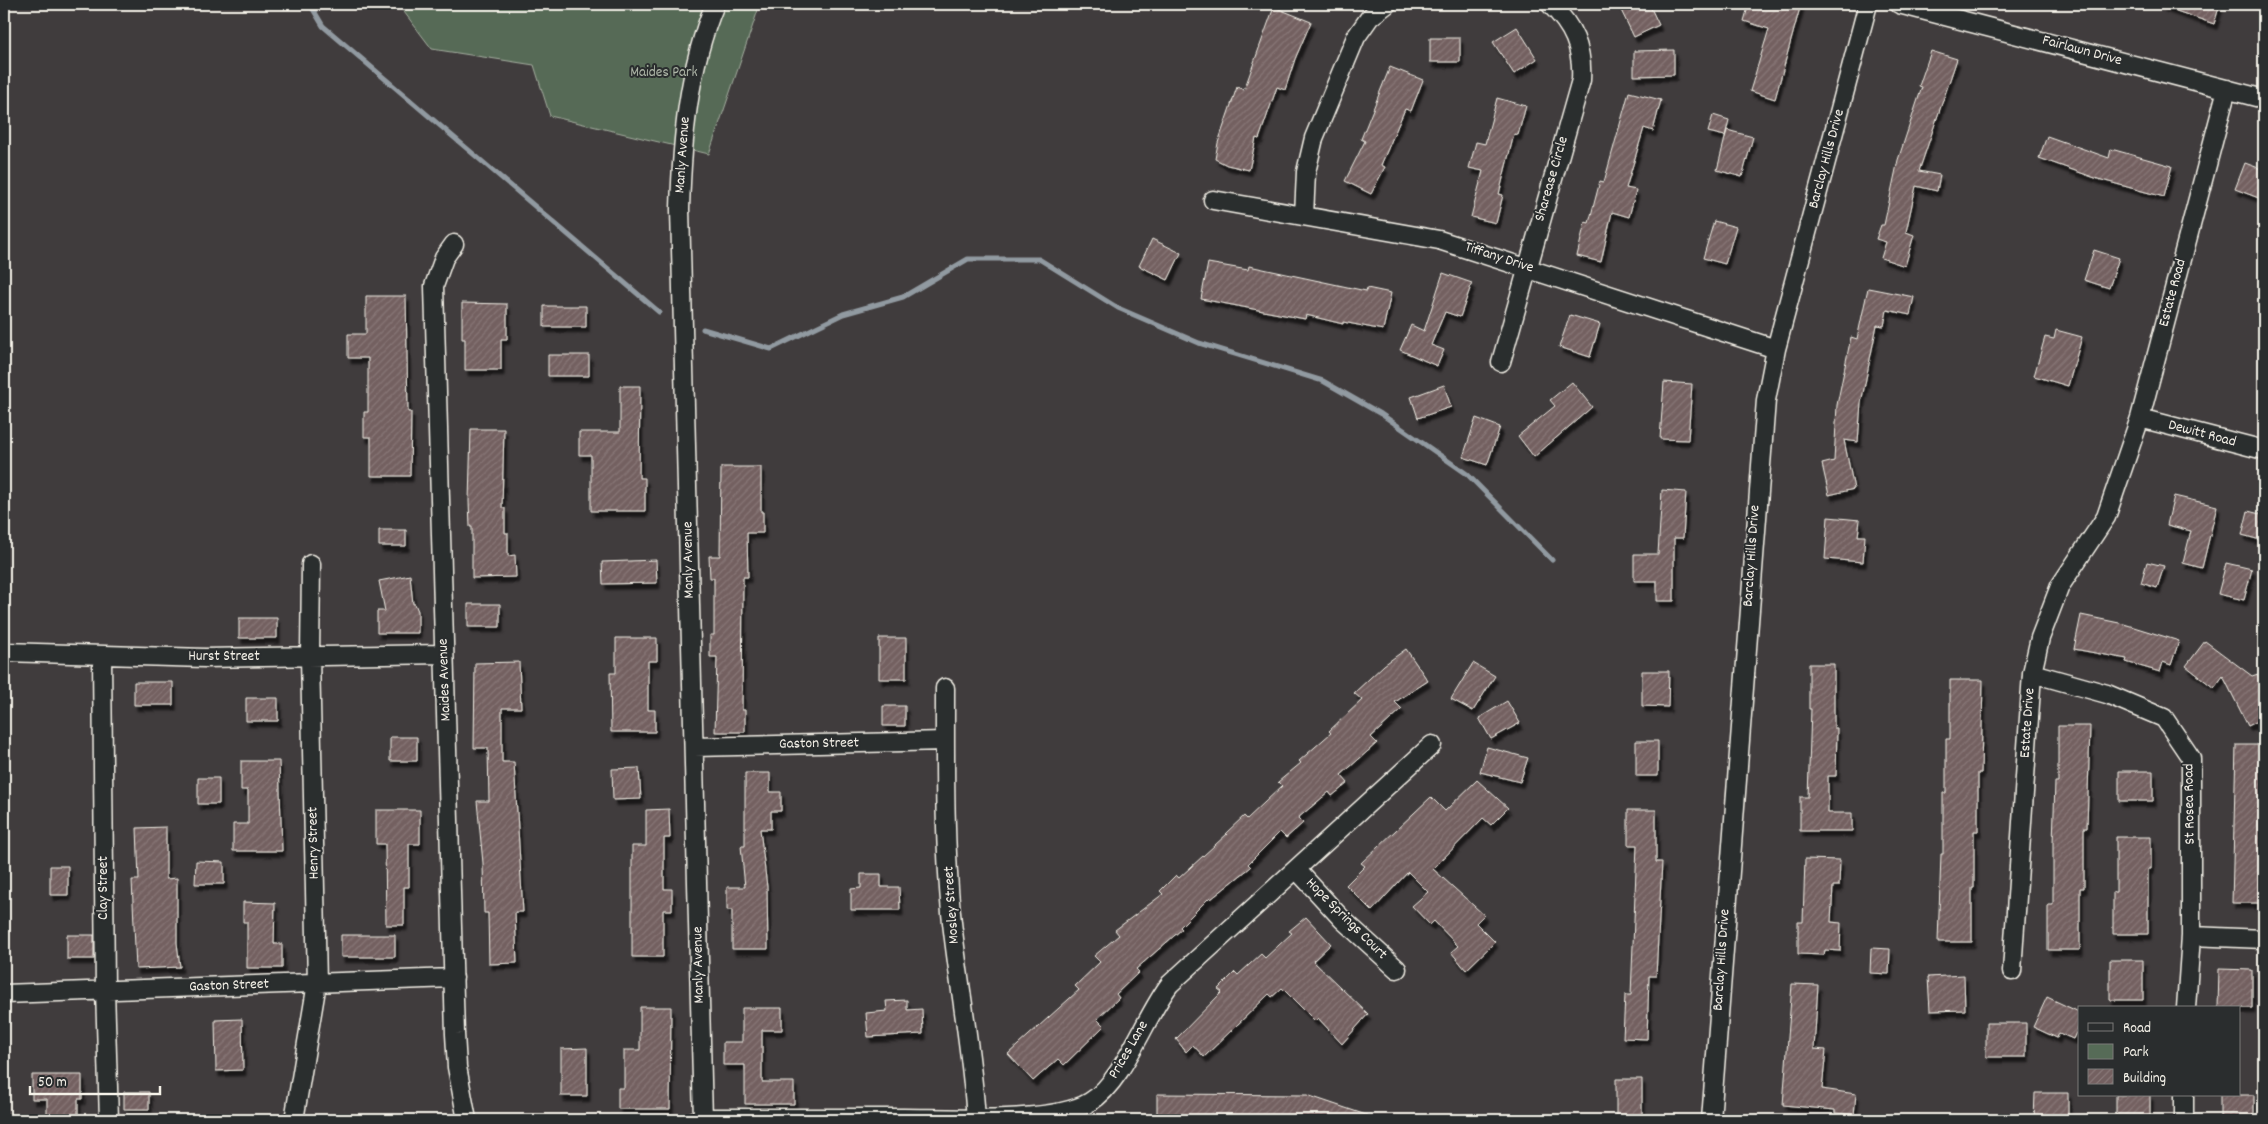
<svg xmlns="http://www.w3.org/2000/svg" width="2268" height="1124" font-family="Dekko,sans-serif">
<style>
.park{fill:#566b57;stroke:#a5aea0}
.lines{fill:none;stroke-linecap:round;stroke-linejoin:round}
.stream{stroke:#919aa1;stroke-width:5}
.building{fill:url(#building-hatch);stroke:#f4f1e8;filter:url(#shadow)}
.minor-casing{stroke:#f4f1e8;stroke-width:21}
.minor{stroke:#2a2d2e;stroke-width:18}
.labels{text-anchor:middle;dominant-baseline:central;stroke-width:4;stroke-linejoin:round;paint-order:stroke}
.street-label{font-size:15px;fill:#f4f1e8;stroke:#2a2d2e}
.park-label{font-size:15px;fill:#adb5a7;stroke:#2a2d2e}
</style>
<defs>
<pattern id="building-hatch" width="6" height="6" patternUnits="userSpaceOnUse" patternTransform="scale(1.25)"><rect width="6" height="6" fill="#736060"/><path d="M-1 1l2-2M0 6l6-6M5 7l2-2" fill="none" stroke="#877"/></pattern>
<filter id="shadow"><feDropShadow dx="3" dy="5.5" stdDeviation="1" flood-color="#0009"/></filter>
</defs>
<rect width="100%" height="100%" fill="#403c3d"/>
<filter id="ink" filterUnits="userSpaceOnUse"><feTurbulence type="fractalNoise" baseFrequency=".02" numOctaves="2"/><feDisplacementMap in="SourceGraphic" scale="10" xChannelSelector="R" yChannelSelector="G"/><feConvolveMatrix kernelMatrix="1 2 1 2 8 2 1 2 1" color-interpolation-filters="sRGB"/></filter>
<g filter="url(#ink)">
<path class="park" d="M398 4H760L709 154 550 116 534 65 432 49Z"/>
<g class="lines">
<path class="stream" d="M310 4 323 26 659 312
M703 329 771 349 843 314 903 297 968 259H1039L1118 308 1199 343 1323 381 1381 414 1467 474 1552 560"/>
</g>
<path class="building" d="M1618 4H1649L1659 25 1634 37Z
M1749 4H1801L1775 99 1750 91 1769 29 1744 21Z
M2162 4H2220L2214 24 2162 6Z
M1274 7 1311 22 1295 59 1285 90 1277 87 1259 139 1256 138 1249 170 1227 165 1215 159 1218 143 1237 87 1244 90Z
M1517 27 1537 59 1514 74 1493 42Z
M1430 38H1460V62H1430Z
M1674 50V75L1634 76V51Z
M1931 51 1957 59 1919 171 1940 175 1937 191 1916 186 1906 232 1914 235 1905 266 1881 258 1886 242 1876 239 1881 225H1884L1898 160 1922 87 1919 86Z
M1390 67 1423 80 1411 111 1405 109 1381 165 1385 167 1371 194 1345 181 1365 141 1361 139Z
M1629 92 1661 100 1653 131 1644 128 1626 188 1636 190 1629 217 1612 212 1601 262 1577 256 1585 222 1589 223 1600 181 1604 182Z
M1497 98 1526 106 1518 135 1514 134 1499 194 1503 195 1496 223 1471 217 1483 171 1469 168 1476 142 1485 144Z
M1713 115 1729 120 1725 136 1708 132Z
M1727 130 1753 137 1742 177 1717 170Z
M2047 136 2109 158 2111 149 2172 166 2164 197 2098 179 2039 158Z
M2245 163 2264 170V200L2235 189Z
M1714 221 1736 227 1725 264 1703 258Z
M1152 239 1181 253 1168 280 1139 266Z
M2094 250 2119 258 2109 288 2084 280Z
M1208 263 1248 270 1249 266 1366 291 1367 288 1391 293 1383 330 1343 322V324L1306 315 1305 319 1201 299Z
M1443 273 1472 283 1460 317 1445 312 1431 345 1444 350 1437 366 1400 350 1411 325 1424 331Z
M1868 288 1914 297 1910 315 1887 310 1884 326 1877 325 1861 403 1858 442 1844 440 1854 489 1829 495 1822 464 1834 461 1837 405 1851 337 1857 339Z
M366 296H406L408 412H411L410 476H371V437H364V412H368V358H348V334H366Z
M462 303 507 304V339H501V370H465V339H462Z
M544 306H586V327H544Z
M1570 315 1600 324 1590 357 1559 347Z
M2056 330 2082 337 2068 386 2034 376 2045 337 2054 339Z
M548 355H589V376H548Z
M1572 382 1592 407 1534 457 1518 436 1555 406 1550 400Z
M1664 382 1692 384 1688 440 1660 439Z
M1444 385 1451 407 1418 418 1411 397Z
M620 386H640L639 478H645V511H591V455H579V432H620Z
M1476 418 1500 427 1487 465 1463 457Z
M471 429H504L502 508H505V533H508V556L515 555 516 577 472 578V527H470L469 501Z
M721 467H761V512H763V533H747L748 577H743L742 710H745V732H715L717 657H710V635H714V578H710L709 556H720Z
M1662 490 1686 492 1683 538H1674V601H1657V581H1634V554H1658Z
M2174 496 2217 506 2202 568 2183 563 2191 531 2167 525Z
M2248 511 2264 515V541L2242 535Z
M1828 517 1860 520 1858 536H1865L1863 562 1825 559Z
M379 530H406V546H379Z
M656 560 657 583 603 584 602 562Z
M2147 562 2164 566 2157 588 2141 583Z
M2226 563 2252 569 2244 600 2218 594Z
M410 575 413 604H415L418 611V633H377V611H385L379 581Z
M468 604H500V627H468Z
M2081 615 2124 624 2179 641 2171 665 2163 662 2160 672 2126 662 2127 659 2074 649Z
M239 618H277V638H239Z
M616 638H657V661H648V710H655V732H611L610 673H616Z
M879 638H906V679H879Z
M2205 641 2252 676 2258 674 2264 687V718L2248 726 2223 676 2214 688 2186 666Z
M1406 649 1428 681 1395 702 1402 709 1371 737 1377 743 1341 775 1348 783 1332 796 1329 792 1298 818 1303 823 1286 838 1280 832 1248 864 1251 867 1211 899 1210 897 1180 927 1182 929 1136 969 1139 972 1116 994 1119 998 1097 1019 1104 1026 1064 1065 1058 1059 1033 1081 1008 1054 1079 990 1075 986 1100 962 1094 956 1119 935 1115 930 1163 894 1160 891 1176 875 1179 878 1227 834 1226 833 1244 816 1247 819 1282 786 1278 782 1301 763 1299 761 1331 733 1329 731 1362 700 1354 693 1384 665Z
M519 662 521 708H502V762H514L523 912H515L517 963 489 964 488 913H484L483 863 477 801H489L488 748H474L475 663Z
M1473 663 1495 676 1473 711 1451 699Z
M1809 664H1834V728H1837L1836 776H1828V813H1852V831H1800V797H1808L1811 709H1809Z
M1642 671H1669L1668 707 1642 706Z
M1950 680H1983L1981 773H1978V831H1974V888H1972V942H1938L1941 854H1943V793H1946V739H1950Z
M134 682H173V705H134Z
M246 698H278V721H246Z
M1507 701 1520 723 1491 739 1479 718Z
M883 706H905V726H883Z
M2058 726H2090L2087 828H2084V888H2080V950H2048V905H2053V843L2055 782H2058Z
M390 737H417V761H390Z
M1636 741H1658V776H1636Z
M2236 745H2264L2263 903H2232Z
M1487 747 1528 758 1520 782 1480 772Z
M241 761H279L282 851H233V824H248V790H241Z
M639 768 641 799 613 800 612 769Z
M2119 771H2153V801H2119Z
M745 773H770V792H781V811H771V829H760L767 887 768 949H732V910H727V887H745L741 846H745Z
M198 778H219V804H198Z
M1477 780 1508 808 1491 825 1483 818 1433 869 1484 915 1476 923 1495 942 1466 970 1451 952 1458 946 1434 921 1430 925 1412 906 1428 892 1408 872 1372 911 1346 885 1365 866 1361 863 1431 797 1445 811Z
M669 809 670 838H664V889H672V910H663V957H632V846H646V810Z
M376 810H420V844H409V887H404V925H386L385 844H376Z
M1628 810H1656V862H1662L1656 976H1649L1647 1039 1623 1038 1625 995H1631L1637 845H1628Z
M166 827V879L177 878V943L180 967 136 969 132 880H139L137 828Z
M2116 837H2151V869H2148V934H2113V892H2116Z
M1805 859 1840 860 1839 886H1833L1831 922 1841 923 1840 951 1825 950 1824 955 1798 954V922H1803Z
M196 861 224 862V884H195Z
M50 866H68V895H50Z
M861 874H881V887H899L900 910H851V889L861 888Z
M243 902 275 903 274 944H282V968H247V922H243Z
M1306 917 1331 944 1313 961 1368 1014 1342 1044 1318 1018 1315 1021 1282 988 1272 997 1269 994 1204 1057 1193 1045 1186 1052 1176 1039 1222 992 1218 989 1235 972 1238 975 1261 954 1265 958 1292 933 1289 931Z
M67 935H94V959H67Z
M341 935H395V957H341Z
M1871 948 1890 949 1889 974 1870 973Z
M2110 960H2143V1000H2110Z
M2219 969 2252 970V1008H2218Z
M1964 975 1965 1010 1930 1011 1928 977Z
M1792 984 1818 985 1814 1049 1826 1050 1822 1089 1856 1094 1854 1115 1835 1113V1110L1783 1105Z
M2047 997 2079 1012V1026L2073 1039 2059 1033 2057 1038 2033 1027Z
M907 1000V1010L922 1009 923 1034 868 1037 866 1013 887 1011 886 1001Z
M640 1007H671L670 1109H618V1088H624V1050H640Z
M742 1008H782V1030H762V1082H794V1104H745V1065H723V1042H742Z
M242 1019 243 1070 216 1071 215 1020Z
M1986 1023H2026V1057H1986Z
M587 1048V1096H561V1049Z
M32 1075H82V1099H78V1120H47V1099H32Z
M1616 1079H1642V1116H1616Z
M124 1092H149V1109H124Z
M2035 1093H2068V1120H2034Z
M1157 1094 1307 1095 1375 1118 1374 1120 1157 1119Z
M2116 1095H2150V1120H2116Z
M2220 1095H2254V1120H2220Z"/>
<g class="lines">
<defs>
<path id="minor" d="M1899 4 2264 99
M1213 200 1439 240 1776 349
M1304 216 1306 172 1314 138 1356 37 1370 17 1387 4
M454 244 444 258 434 286 455 1034 457 1067 467 1120
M1501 362 1581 80C1583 48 1573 26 1550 4
M2140 418 2264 450
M4 652 205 658 444 654
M102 656 105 990 109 1120
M2032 673 2107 694 2164 718 2191 758V936L2186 1008
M945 688C945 763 944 839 951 913 958 982 972 1050 976 1120
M694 747 945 741
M1296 869 1342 919 1397 969
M2191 936 2264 939
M2012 971 2032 673 2040 638 2060 586 2106 517 2140 418 2227 89
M4 994 454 978
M2184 1095V1120
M294 1120 317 983 310 656 311 564
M696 1120 703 1118C770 1118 836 1118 903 1118 948 1118 1054 1124 1090 1102 1124 1081 1145 1016 1170 984L1432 745
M703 1120 680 209C682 139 688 69 715 4
M1711 1120 1766 400 1776 349 1868 4"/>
</defs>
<use href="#minor" class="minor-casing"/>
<use href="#minor" class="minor"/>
</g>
</g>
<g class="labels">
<g class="street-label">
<text transform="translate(2082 51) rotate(15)">Fairlawn Drive</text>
<text transform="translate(683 155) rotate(-86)">Manly Avenue</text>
<text transform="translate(1827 159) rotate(-75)">Barclay Hills Drive</text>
<text transform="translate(1552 179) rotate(-74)">Sharease Circle</text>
<text transform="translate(1499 258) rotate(18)">Tiffany Drive</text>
<text transform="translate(2173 293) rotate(-75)">Estate Road</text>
<text transform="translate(2202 434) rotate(15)">Dewitt Road</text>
<text transform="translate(1752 556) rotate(-86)">Barclay Hills Drive</text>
<text transform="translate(689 560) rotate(-91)">Manly Avenue</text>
<text x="224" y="657">Hurst Street</text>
<text transform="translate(445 680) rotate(-92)">Maides Avenue</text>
<text transform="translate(2028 723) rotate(-86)">Estate Drive</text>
<text transform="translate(819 744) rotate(-1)">Gaston Street</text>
<text transform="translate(2190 804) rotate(-91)">St Rosea Road</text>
<text transform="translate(314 843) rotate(-91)">Henry Street</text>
<text transform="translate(104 888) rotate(-90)">Clay Street</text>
<text transform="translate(952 905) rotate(-94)">Mosley Street</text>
<text transform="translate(1346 919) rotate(45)">Hope Springs Court</text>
<text transform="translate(1722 960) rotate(-86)">Barclay Hills Drive</text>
<text transform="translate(699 965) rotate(-91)">Manly Avenue</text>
<text transform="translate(229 986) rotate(-2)">Gaston Street</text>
<text transform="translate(1129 1050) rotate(-60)">Prices Lane</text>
</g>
<g class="park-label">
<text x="664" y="73">Maides Park</text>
</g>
</g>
<rect width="2268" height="1124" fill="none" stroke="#2a2d2e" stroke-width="20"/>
<rect x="10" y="10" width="2248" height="1104" fill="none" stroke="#f4f1e8" stroke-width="2" filter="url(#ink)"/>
<rect x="2078" y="1006" width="162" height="90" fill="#2a2d2e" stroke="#7b7b78"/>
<rect x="2088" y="1023" width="25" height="8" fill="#2a2d2e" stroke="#7b7b78"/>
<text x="2123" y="1032" font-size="15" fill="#f4f1e8">Road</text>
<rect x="2088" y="1044" width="25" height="15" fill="#566b57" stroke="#7b7b78"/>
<text x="2123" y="1056" font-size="15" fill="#f4f1e8">Park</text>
<rect x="2088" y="1069" width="25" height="15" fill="url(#building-hatch)" stroke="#7b7b78"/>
<text x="2123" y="1082" font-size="15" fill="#f4f1e8">Building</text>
<path d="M30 1086v8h130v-8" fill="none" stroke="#f4f1e8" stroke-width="2.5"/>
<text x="38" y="1086" font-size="15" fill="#f4f1e8" stroke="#2a2d2e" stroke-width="4" paint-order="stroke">50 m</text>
</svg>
